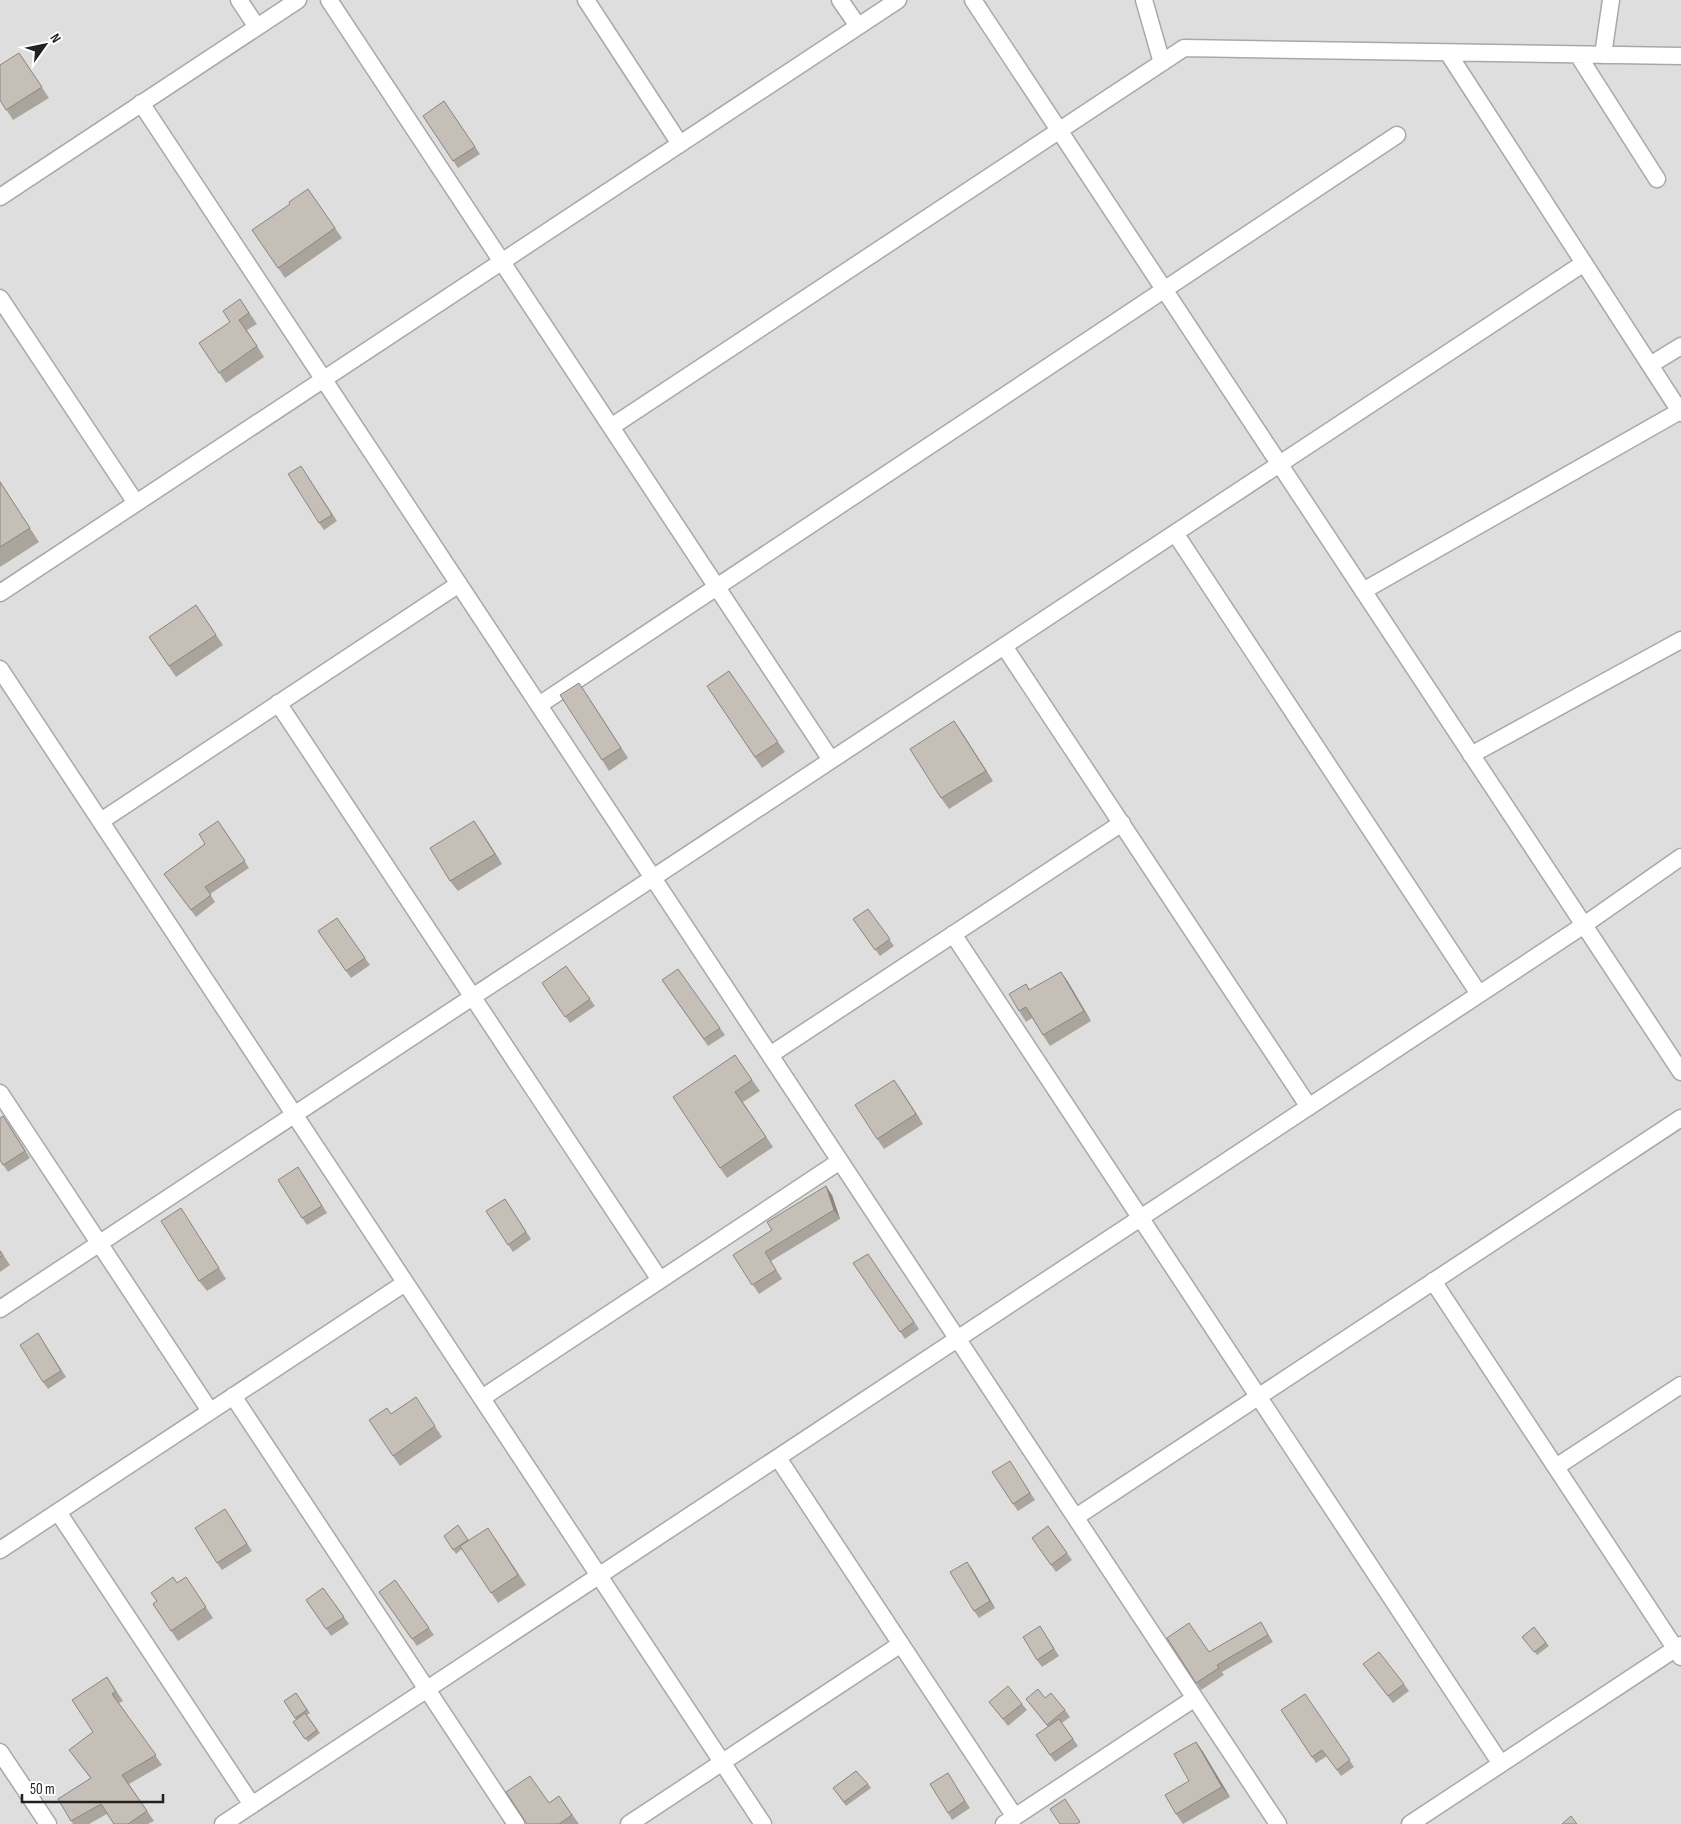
<svg xmlns="http://www.w3.org/2000/svg" width="1681" height="1824" font-family="'Sofia Sans Condensed',sans-serif">
<style>
.residential{fill:#dfdede}
.lines{fill:none;stroke-linecap:round;stroke-linejoin:round}
.minor-casing{stroke:#a8a8a8;stroke-width:19}
.minor{stroke:#fff;stroke-width:16}
.wall{fill:#aaa49d}
.shaded-wall{fill:#8b8680}
.building{fill:#c6bfb7;stroke:#8b8680}
</style>
<rect width="100%" height="100%" fill="#f1efe8"/>
<path class="residential" d="M0 0H1681V1824H0Z"/>
<g class="lines">
<defs>
<path id="minor" d="M239 0 257 27
M329 0 831 760
M586 0 680 144
M840 0 858 26
M973 0 1681 1072
M1144 0 1162 63
M1448 53 1681 413
M1578 55 1657 179
M1603 55 1611 0
M141 103 1278 1824
M0 197 298 0
M0 298 136 503
M1650 365 1681 346
M611 427 1184 48 1681 56
M1175 533 1479 994
M1363 591 1680 411
M0 593 898 0
M1004 646 1309 1107
M0 669 763 1824
M278 703 660 1280
M539 705 1397 135
M1471 755 1681 640
M101 821 459 584
M953 934 1501 1764
M770 1055 1122 823
M0 1093 210 1411
M1433 1281 1681 1657
M0 1309 1584 263
M233 1396 516 1824
M482 1398 840 1161
M778 1458 1015 1817
M1556 1467 1681 1385
M58 1512 252 1805
M1076 1517 1681 1118
M0 1550 405 1283
M0 1752 48 1824
M223 1824 1584 925 1681 857
M629 1824 901 1644
M1004 1824 1195 1698
M1410 1824 1681 1645"/>
</defs>
<use href="#minor" class="minor-casing"/>
<use href="#minor" class="minor"/>
</g>
<path class="wall" d="M19 53 49 98 13 120 0 100Z
M444 101 480 154 458 168 423 116Z
M308 189 342 238 285 278 252 230 290 204Z
M240 299 257 324 247 330 264 357 226 383 199 343 230 322Z
M301 466 337 521 324 530 319 523Z
M0 481 39 542 0 567Z
M196 605 223 645 176 677 149 637Z
M729 671 785 752 762 768 707 686Z
M586 693 628 758 609 771 602 760Z
M961 731 993 781 949 809 941 798Z
M223 828 249 868 210 894 215 902 196 917 164 874 205 844Z
M481 831 502 864 458 891 450 881Z
M868 909 894 946 880 956 853 919Z
M337 918 370 965 351 978 318 931Z
M566 966 595 1006 570 1023 542 983Z
M678 969 725 1035 708 1046 662 980Z
M1061 972 1068 982 1091 1021 1050 1046 1032 1018 1026 1022 1019 1011 1026 984 1030 990Z
M735 1055 760 1091 743 1102 773 1147 727 1178 720 1168Z
M901 1090 923 1124 884 1149 877 1139Z
M8 1123 30 1158 8 1172 0 1160Z
M303 1174 327 1213 307 1225 302 1218Z
M832 1195 840 1219 771 1261 782 1279 759 1294 733 1255Z
M505 1199 531 1239 513 1252 486 1211Z
M188 1219 226 1279 207 1291 199 1281Z
M0 1250 10 1265 0 1272Z
M868 1254 919 1329 905 1339 853 1263Z
M38 1333 66 1377 48 1389 43 1382Z
M416 1397 442 1437 400 1466 393 1456 391 1414Z
M1014 1468 1035 1500 1018 1511 1013 1504Z
M230 1516 252 1551 222 1570 217 1563Z
M1048 1526 1072 1560 1056 1572 1032 1538Z
M444 1536 469 1540 495 1538 526 1585 498 1603 462 1549 456 1554Z
M972 1569 995 1608 979 1618 974 1611Z
M186 1577 213 1618 178 1641 153 1604 177 1583Z
M395 1580 434 1635 417 1646 379 1592Z
M323 1588 349 1624 331 1636 306 1600Z
M1261 1622 1273 1642 1222 1672 1224 1675 1201 1690 1167 1638 1209 1652Z
M1040 1626 1059 1656 1042 1667 1037 1660Z
M1534 1627 1549 1646 1537 1655 1522 1637Z
M1363 1664 1404 1684 1409 1691 1393 1703Z
M107 1677 123 1701 119 1703 162 1765 129 1784 154 1821 148 1824H114L107 1814 89 1824H73L58 1799 91 1779 69 1750 93 1732Z
M296 1693 310 1713 307 1715 320 1733 308 1742 293 1722 296 1720 284 1701Z
M1305 1694 1354 1767 1341 1776 1327 1756 1316 1763 1281 1710Z
M1045 1698 1065 1710 1070 1717 1062 1723 1078 1746 1055 1762 1036 1735 1048 1727 1026 1699Z
M989 1702 1022 1704 1027 1710 1008 1726Z
M1196 1742 1203 1752 1230 1797 1183 1824 1176 1814 1189 1781Z
M952 1780 970 1808 952 1820 948 1813Z
M868 1784 871 1788 846 1806 833 1788Z
M559 1796 579 1824H527L549 1803Z"/>
<path class="shaded-wall" d="M954 721 961 731 993 781 986 771Z
M474 821 481 831 502 864 495 854Z
M1061 972 1068 982 1091 1021 1084 1011Z
M894 1080 901 1090 923 1124 916 1114Z
M826 1186 832 1195 840 1219 834 1210Z
M967 1562 972 1569 995 1608 990 1601Z
M1196 1742 1203 1752 1230 1797 1222 1787Z"/>
<path class="building" d="M19 53 42 87 6 110 0 100V65Z
M444 101 475 147 453 161 423 116Z
M308 189 335 228 278 268 252 230 290 204 289 202Z
M240 299 249 313 239 320 257 346 219 373 199 343 230 322 223 311Z
M301 466 332 515 319 523 288 474Z
M0 482 30 528 0 547Z
M196 605 216 635 169 666 149 637Z
M729 671 778 742 755 757 707 686Z
M579 683 621 748 602 760 560 695Z
M954 721 986 771 941 798 910 749Z
M218 821 245 861 205 887 211 895 191 910 164 874 205 844 199 834Z
M474 821 495 854 450 881 430 848Z
M868 909 890 939 875 950 853 919Z
M337 918 365 958 346 971 318 931Z
M566 966 590 999 565 1017 542 983Z
M678 969 720 1028 704 1039 662 980Z
M1061 972 1084 1011 1043 1035 1026 1007 1019 1011 1009 994 1026 984 1029 990Z
M735 1055 752 1080 735 1092 766 1137 720 1168 673 1097Z
M894 1080 916 1114 877 1139 855 1105Z
M3 1116 25 1151 3 1165 0 1160V1118Z
M298 1167 322 1206 302 1218 278 1180Z
M826 1186 834 1210 765 1252 776 1270 752 1285 733 1255 772 1230 767 1222Z
M505 1199 526 1232 508 1245 486 1211Z
M181 1208 219 1268 199 1281 161 1221Z
M0 1251 3 1255 0 1257Z
M868 1254 914 1322 900 1332 853 1263Z
M38 1333 61 1371 43 1382 20 1345Z
M416 1397 435 1426 393 1456 369 1420 387 1408 391 1414Z
M1010 1461 1030 1493 1013 1504 992 1472Z
M225 1509 247 1544 217 1563 195 1528Z
M458 1525 468 1540 453 1550 444 1536Z
M1048 1526 1067 1553 1051 1565 1032 1538Z
M488 1528 518 1575 491 1593 460 1546Z
M967 1562 990 1601 974 1611 950 1572Z
M173 1577 177 1583 186 1577 206 1607 171 1631 153 1604 157 1601 151 1593Z
M395 1580 429 1628 412 1639 379 1592Z
M323 1588 344 1617 326 1629 306 1600Z
M1261 1622 1268 1635 1217 1665 1219 1668 1196 1683 1167 1638 1189 1623 1209 1652Z
M1040 1626 1054 1649 1037 1660 1023 1637Z
M1534 1627 1546 1643 1534 1652 1522 1637Z
M1379 1652 1404 1684 1388 1696 1363 1664Z
M107 1677 116 1692 112 1694 156 1755 122 1775 147 1811 128 1824H114L101 1804 71 1821 58 1799 91 1778 69 1750 93 1732 72 1700Z
M1008 1686 1022 1704 1003 1719 989 1702Z
M1038 1689 1045 1698 1051 1693 1065 1710 1047 1725 1026 1699Z
M296 1693 307 1710 295 1718 284 1701Z
M1305 1694 1350 1760 1337 1770 1322 1750 1312 1757 1281 1710Z
M305 1713 317 1730 305 1739 293 1722Z
M1059 1719 1073 1739 1050 1755 1036 1735Z
M1196 1742 1222 1787 1176 1814 1165 1795 1189 1781 1174 1754Z
M856 1771 868 1784 844 1802 833 1788Z
M948 1773 965 1801 948 1813 930 1784Z
M530 1776 549 1803 559 1796 572 1815 559 1824H527L506 1792Z
M1065 1799 1080 1822 1077 1824H1060L1050 1809Z
M1571 1816 1577 1824H1562Z"/>
<g transform="translate(45 45) rotate(57)" stroke="#ffffff" stroke-width="4" paint-order="stroke">
<path d="M0-4L9 19L0 12L-9 19Z" fill="#212121"/>
<text y="-8" font-size="14" font-weight="bold" text-anchor="middle" fill="#212121">N</text>
</g>
<path d="M22 1794v8h141v-8" fill="none" stroke="#212121" stroke-width="2.5"/>
<text x="30" y="1794" font-size="15" fill="#212121" stroke="#ffffff" stroke-width="4" paint-order="stroke">50 m</text>
</svg>
